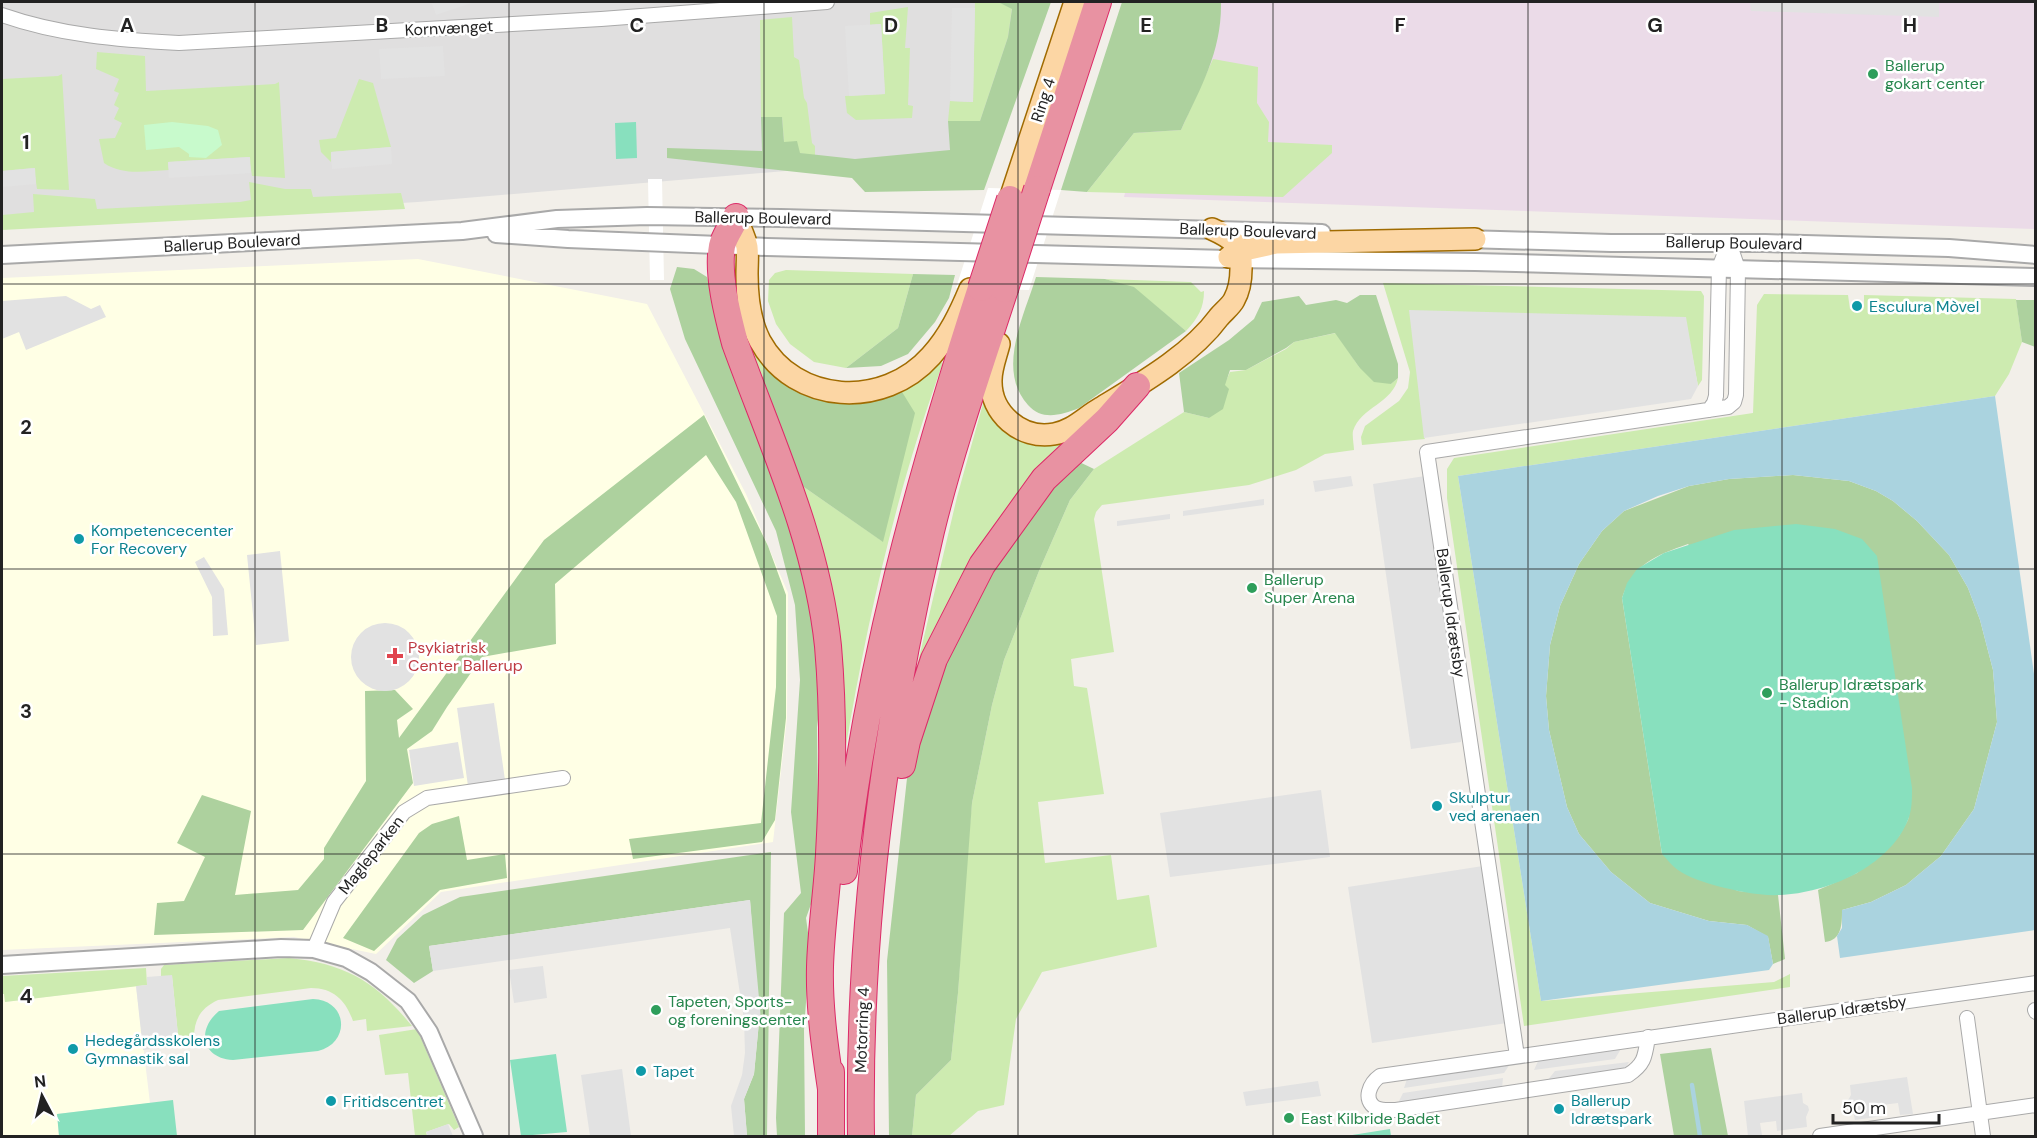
<svg xmlns="http://www.w3.org/2000/svg" width="2037" height="1138" font-family="'DM Sans',sans-serif">
<style>
.residential{fill:#e0dfdf}
.industrial{fill:#ebdbe8}
.education{fill:#ffffe5}
.grass{fill:#cdebb0}
.forest{fill:#add19e}
.park{fill:#c8facc}
.pitch{fill:#88e0be}
.parking{fill:#e2e2e2}
.water{fill:#aad3df}
.pier{fill:#fff}
.lines{fill:none;stroke-linecap:round;stroke-linejoin:round}
.stream{stroke:#aad3df;stroke-width:4.5}
.minor-casing{stroke:#a9a9a9;stroke-width:16}
.tertiary-casing{stroke:#a9a9a9;stroke-width:20}
.primary-casing{stroke:#a06b00;stroke-width:24}
.motorway-casing{stroke:#dc2a67;stroke-width:28}
.minor{stroke:#fff;stroke-width:14}
.tertiary{stroke:#fff;stroke-width:16}
.primary{stroke:#fcd6a4;stroke-width:21}
.motorway{stroke:#e892a2;stroke-width:26}
.motorway-bridge-casing{stroke:#dc2a67;stroke-width:28;stroke-linecap:butt}
.motorway-bridge{stroke:#e892a2;stroke-width:26}
.grid{fill:none;stroke:#222;stroke-width:1.5;stroke-opacity:0.55}
.leisure-dot{fill:#2e9e5b;stroke:#fff;stroke-width:2}
.culture-dot{fill:#0f9aa8;stroke:#fff;stroke-width:2}
.health-dot{fill:#e0444e;stroke:#fff;stroke-width:2}
.labels{text-anchor:middle;dominant-baseline:central;stroke-width:5;stroke-linejoin:round;paint-order:stroke}
.street-label{font-size:16px;fill:#222;stroke:#fff}
.leisure-label{font-size:16px;fill:#27864d;stroke:#fff;text-anchor:start}
.culture-label{font-size:16px;fill:#0d838f;stroke:#fff;text-anchor:start}
.health-label{font-size:16px;fill:#be3a42;stroke:#fff;text-anchor:start}
.grid-label{font-size:20px;text-anchor:middle;font-weight:bold;fill:#222;stroke:#fff;stroke-width:5;stroke-linejoin:round;paint-order:stroke}
</style>
<rect width="100%" height="100%" fill="#f2efe9"/>
<path class="residential" d="M2 2H1035L974 155 418 202 2 227Z"/>
<path class="industrial" d="M1173 2H2035V229L1124 197Z"/>
<path class="education" d="M418 259 647 304 746 494 788 593 787 718 773 842 441 892 376 954 294 937 2 950V278Z
M136 986 150 1103 57 1114 59 1136H2V994H4L5 1002Z"/>
<path class="grass" d="M975 2H998L1012 8 1008 37 980 121H948L950 101 973 102Z
M908 7 905 48H910L908 105 913 106 912 118 856 120 847 113 845 96 885 94 881 24 870 25V13Z
M792 17 794 57 799 60 804 98 807 103 812 143 815 146V156L800 153 784 142 782 117H761L760 20Z
M97 52 145 56 146 91 275 84 279 82 285 178 252 176 249 157 168 162 169 170C146 171 123 176 104 163L99 139 115 138 122 123 114 119 119 108 114 105 119 93 114 91 119 79 96 69Z
M1213 59 1258 67 1257 103 1269 122 1268 142 1332 145V153L1283 197 1087 192 1134 133 1181 130Z
M62 74 69 190 37 189 34 168 2 171V79L58 76Z
M359 79 373 83 391 147 331 152V162L321 152 319 140 336 138Z
M249 182 285 189H311L313 197 401 193 405 209 2 230V215L34 212 33 194 95 199 97 209 240 202 251 200Z
M786 270 913 274 898 328 846 368 814 362 790 344 776 324 768 301 769 280 775 273Z
M737 279 766 365 760 390 732 280Z
M1105 279 1191 282 1201 292 1204 291C1204 308 1198 318 1186 331L1134 288Z
M1383 283 1701 291 1704 296 1702 380 1698 386 1685 317 1424 437 1425 439 1362 445 1361 437 1365 426 1399 401 1408 388 1410 372Z
M1764 294 1848 295 1850 309 1858 310 1864 306V295L2016 299 2022 342 2009 374 1995 396 1458 476 1541 1001 1774 982 1790 974V987L1524 1026 1447 498V469L1454 458 1753 413 1757 305Z
M1336 333 1359 367 1391 384 1398 378C1393 403 1361 407 1353 431 1352 436 1354 445 1354 450L1325 454 1296 470 1249 485 1102 505 1096 512 1094 519 1114 652 1071 659 1074 686 1087 688 1104 794 1038 802 1045 863 1111 855 1117 900 1149 895 1157 947 1042 972 1016 1019 1004 1105 978 1111 949 1136H912L916 1095 951 1060 958 993 966 864 972 803 992 705 1004 660 1039 571 1070 500 1094 469 1184 412 1209 418 1230 372 1246 370 1286 349 1294 342Z
M933 360 943 363C897 488 867 620 845 752L840 750 801 485 882 541 899 387Z
M984 400 990 402 996 416 1075 437 914 679 957 497Z
M289 958C347 964 376 982 412 1026L367 1031 366 1019 353 1021C346 1001 334 988 311 988L218 1000C201 1008 194 1019 194 1038L178 1035 172 976H161V969L164 965Z
M146 968 147 985 5 1002 4 994H2V976Z
M417 1029 459 1127 454 1130 449 1124 426 1132 427 1136H415L408 1073 385 1075 379 1035Z"/>
<path class="forest" d="M998 2H1051L984 190 865 192 852 178 667 158V148L762 151 761 117H782L784 142 797 141 800 153 855 159 950 150 948 121H980L1008 37 1012 9Z
M1122 2H1221C1222 51 1201 87 1181 130L1134 133 1087 192 1061 190Z
M677 267 694 269 707 277 726 345 789 507 825 665 817 727 819 882 806 918 810 947 804 1030 805 1136H777L776 1118 784 913 801 893 791 812 800 680 795 605 776 531 685 339 670 289Z
M913 274 955 275 949 298 935 322 908 354 881 366 846 368 898 328Z
M1036 277 1105 279 1134 287 1186 331 1079 408C1061 415 1042 421 1028 405 996 370 1024 316 1036 277Z
M1360 295H1376L1398 364V378L1391 384 1374 382 1359 367 1335 333 1294 342 1286 348 1246 370H1230L1225 385 1229 389 1223 409 1209 418 1184 412 1179 373 1229 340 1254 319 1262 302 1299 296 1306 305 1336 300 1347 303Z
M2016 300H2035V347L2022 342Z
M766 365 788 383 899 387 915 413 883 542 801 485 760 390Z
M704 415 768 546 786 595V718L775 820 762 842 633 859 629 839 761 823 776 687 777 616 736 502 706 455 555 584 556 644 482 657 447 707 432 731 407 749 413 783 303 930 154 935 157 903 184 901 205 857 177 843 202 795 251 811 235 895 298 890 324 859V848L366 781 365 691 395 690 413 709 397 720 399 738 544 540Z
M1073 459 1094 469 1070 500 1039 571 1004 660 992 705 972 803 958 993 951 1060 916 1095 912 1136H889L887 961 909 760 963 618 988 569Z
M1793 475 1849 481 1876 491 1893 501 1917 521 1949 555 1968 588 1980 620 1993 670 1997 722 1974 809 1941 856 1906 885 1871 902 1842 910C1842 924 1842 940 1825 942L1818 890 1857 873 1899 836 1908 820 1911 805 1688 544C1655 556 1634 563 1622 598L1662 854 1738 891 1778 895 1785 959 1773 964 1768 937 1747 925 1709 921 1650 903 1611 872 1579 834 1567 807 1549 730 1546 696 1550 645 1560 606 1579 564 1602 531 1624 511 1689 486 1729 479Z
M459 816 467 860 505 854 507 878 440 890 374 951 343 938 419 833 432 824Z
M771 852 767 1136H747L744 1099 754 1074 759 1022 750 900 429 946 433 971 414 983 386 960 397 939 423 915 460 897Z
M1711 1048 1728 1136H1674L1660 1054Z"/>
<path class="park" d="M172 122 208 126 218 130 222 145 206 158 189 157V154L179 147 146 150 144 125Z"/>
<path class="pitch" d="M636 122 637 158 616 159 615 123Z
M1796 524 1835 529 1862 539 1877 556 1912 788C1912 799 1912 810 1908 820 1889 867 1827 893 1780 895 1759 896 1737 891 1717 886 1704 882 1689 878 1678 870 1672 866 1667 859 1662 854L1622 598 1627 583 1637 569 1664 553 1734 530Z
M313 999C348 1000 351 1043 318 1051L233 1060C202 1058 196 1030 219 1011Z
M556 1054 567 1132 521 1136 510 1060Z
M173 1100 177 1136H59L57 1114Z
M1390 1129 1391 1136H1346Z"/>
<path class="parking" d="M440 2H475L436 15 432 4Z
M1750 2H1939V17L1751 11Z
M952 8H975L973 102 950 101Z
M881 24 885 94 849 96 845 26Z
M443 46 445 76 381 79 379 49Z
M391 147 392 164 332 169 331 152Z
M250 157 251 173 169 178 168 162Z
M35 168 36 184 2 187V171Z
M66 296 91 309 100 305 106 317 26 350 19 332 2 339V301Z
M1409 310 1686 317 1698 386 1691 399 1424 438Z
M1351 476 1353 486 1315 492 1313 481Z
M1425 476 1463 729 1461 742 1411 749 1373 484Z
M1264 499V505L1183 516V511Z
M1170 514V519L1117 526V521Z
M280 551 289 641 256 645 247 555Z
M204 557 224 589 228 635 213 636 212 597 195 562Z
M351 657a34 34 0 1 1 68 0a34 34 0 1 1-68 0Z
M494 703 505 780 468 786 457 708Z
M458 742 464 778 414 786 409 750Z
M1321 790 1330 857 1170 877 1160 813Z
M1483 866 1507 1023 1372 1043 1348 887Z
M750 900 761 1020 759 1022 754 1074 744 1099 747 1136H734L731 1106 742 1075 745 1053 744 1020 730 928 433 971 429 946Z
M543 966 547 998 514 1003 509 970Z
M172 975 178 1035 167 1037 168 1047 143 1050 136 986 147 985V977Z
M1622 1047 1615 1059 1534 1070 1539 1059Z
M1629 1062 1623 1072 1620 1083 1548 1092 1547 1081 1555 1071Z
M1510 1064 1504 1073 1404 1088 1407 1079 1404 1066Z
M622 1069 631 1136H590L581 1075Z
M1907 1077 1913 1114 1900 1115 1898 1103 1882 1105 1883 1116 1855 1120 1853 1111 1848 1106 1847 1102 1851 1095 1850 1085Z
M1503 1078 1502 1088 1398 1103 1403 1093Z
M1318 1081 1321 1096 1246 1106 1243 1092Z
M1802 1093 1803 1103 1808 1106 1809 1110 1806 1117 1807 1127 1777 1131 1776 1121 1760 1123 1762 1135 1748 1136 1744 1101Z
M448 1124 453 1136H428L426 1132Z"/>
<path class="water" d="M1995 396 2035 681V930L1840 958 1837 936 1842 928V910L1871 902 1906 885 1941 856 1974 809 1997 722 1993 670 1980 620 1968 588 1949 555 1917 521 1893 501 1876 491 1849 481 1793 475 1729 479 1689 486 1658 496 1624 511 1602 531 1579 564 1560 606 1550 645 1546 696 1549 730 1567 807 1579 834 1611 872 1650 903 1709 921 1747 925 1768 936 1773 964 1769 970 1541 1001 1458 476Z"/>
<path class="pier" d="M648 179H662L664 280H650Z
M988 188 1061 190 1029 290 956 288Z"/>
<g class="lines">
<path class="stream" d="M1692 1085 1700 1136"/>
<defs>
<path id="minor" d="M2 15C59 35 119 40 179 43L601 19 827 2
M1709 410 1714 403 1716 396 1719 268 1729 242
M314 949 334 902 404 812 427 798 563 778
M2035 1010 2036 1012
M1967 1018 1983 1136
M1648 1037C1645 1056 1645 1064 1628 1075L1396 1110C1390 1110 1382 1111 1376 1108 1362 1100 1370 1083 1380 1076L2036 983
M1517 1056 1427 452 1728 407 1734 402 1736 395 1738 269 1729 242
M1820 1136 2036 1105"/>
<path id="tertiary" d="M496 234 568 239 767 247 1228 259 1475 262 2036 277
M1465 239 1611 243H1765L1949 248 2036 255
M2 255 462 231 557 219 647 216 781 218 1322 233
M2 965 281 948 314 949 346 958 371 972 408 1001 429 1032 474 1136"/>
<path id="primary" d="M1010 199 1075 2
M736 217C739 226 745 237 747 247 748 255 747 265 747 274 747 297 749 320 760 341 795 405 884 409 931 356 949 336 960 313 970 289
M1229 257 1240 251 1276 243 1475 239
M999 344C996 356 991 368 991 380 990 413 1021 440 1054 434 1073 431 1085 417 1101 408 1142 383 1191 355 1219 317 1224 311 1231 306 1234 300 1239 291 1241 278 1241 269 1243 245 1232 238 1212 229"/>
<path id="motorway" d="M1037 189 1098 2
M736 217C732 226 724 237 722 246 717 275 728 316 735 343 771 442 817 540 828 646 834 715 833 785 829 854 827 892 821 929 820 967 819 1008 825 1048 831 1089
M902 765 907 741 934 659 982 565 1044 479 1107 420 1137 386
M844 871C866 671 919 479 981 288
M831 1072V1136
M861 1136C858 934 884 728 931 531 951 449 979 369 1005 289"/>
</defs>
<use href="#minor" class="minor-casing"/>
<use href="#tertiary" class="tertiary-casing"/>
<use href="#primary" class="primary-casing"/>
<use href="#motorway" class="motorway-casing"/>
<use href="#minor" class="minor"/>
<use href="#tertiary" class="tertiary"/>
<use href="#primary" class="primary"/>
<use href="#motorway" class="motorway"/>
<defs>
<path id="motorway-bridge" d="M981 288 1010 199
M1005 289 1037 189"/>
</defs>
<use href="#motorway-bridge" class="motorway-bridge-casing"/>
<use href="#motorway-bridge" class="motorway-bridge"/>
</g>
<path class="grid" d="M255 2V1136M509 2V1136M764 2V1136M1018 2V1136M1273 2V1136M1528 2V1136M1782 2V1136M2 284H2036M2 569H2036M2 854H2036"/>
<g class="leisure-dot">
<circle cx="1873" cy="74" r="6"/>
<circle cx="1252" cy="588" r="6"/>
<circle cx="1767" cy="693" r="6"/>
<circle cx="656" cy="1010" r="6"/>
<circle cx="1289" cy="1118" r="6"/>
</g>
<g class="culture-dot">
<circle cx="1857" cy="306" r="6"/>
<circle cx="79" cy="539" r="6"/>
<circle cx="1437" cy="806" r="6"/>
<circle cx="73" cy="1049" r="6"/>
<circle cx="641" cy="1071" r="6"/>
<circle cx="331" cy="1101" r="6"/>
<circle cx="1559" cy="1109" r="6"/>
</g>
<path class="health-dot" d="M392 647h6v6h6v6h-6v6h-6v-6h-6v-6h6z"/>
<g class="labels">
<g class="street-label">
<text transform="translate(449 28) rotate(-3)">Kornvænget</text>
<text transform="translate(1043 100) rotate(-72)">Ring 4</text>
<text transform="translate(763 218) rotate(1)">Ballerup Boulevard</text>
<text transform="translate(1248 231) rotate(2)">Ballerup Boulevard</text>
<text transform="translate(232 243) rotate(-3)">Ballerup Boulevard</text>
<text transform="translate(1734 243) rotate(1)">Ballerup Boulevard</text>
<text transform="translate(1451 613) rotate(82)">Ballerup Idrætsby</text>
<text transform="translate(371 855) rotate(-52)">Magleparken</text>
<text transform="translate(1842 1010) rotate(-8)">Ballerup Idrætsby</text>
<text transform="translate(862 1030) rotate(-88)">Motorring 4</text>
</g>
<g class="leisure-label">
<text x="1885" y="65">Ballerup<tspan x="1885" dy="18">gokart center</tspan></text>
<text x="1264" y="579">Ballerup<tspan x="1264" dy="18">Super Arena</tspan></text>
<text x="1779" y="684">Ballerup Idrætspark<tspan x="1779" dy="18">- Stadion</tspan></text>
<text x="668" y="1001">Tapeten, Sports-<tspan x="668" dy="18">og foreningscenter</tspan></text>
<text x="1301" y="1118">East Kilbride Badet</text>
</g>
<g class="culture-label">
<text x="1869" y="306">Esculura Mòvel</text>
<text x="91" y="530">Kompetencecenter<tspan x="91" dy="18">For Recovery</tspan></text>
<text x="1449" y="797">Skulptur<tspan x="1449" dy="18">ved arenaen</tspan></text>
<text x="85" y="1040">Hedegårdsskolens<tspan x="85" dy="18">Gymnastik sal</tspan></text>
<text x="653" y="1071">Tapet</text>
<text x="1571" y="1100">Ballerup<tspan x="1571" dy="18">Idrætspark</tspan></text>
<text x="343" y="1101">Fritidscentret</text>
</g>
<g class="health-label">
<text x="408" y="647">Psykiatrisk<tspan x="408" dy="18">Center Ballerup</tspan></text>
</g>
</g>
<g class="grid-label">
<text x="127" y="32">A</text>
<text x="382" y="32">B</text>
<text x="637" y="32">C</text>
<text x="891" y="32">D</text>
<text x="1146" y="32">E</text>
<text x="1400" y="32">F</text>
<text x="1655" y="32">G</text>
<text x="1910" y="32">H</text>
<text x="26" y="149">1</text>
<text x="26" y="434">2</text>
<text x="26" y="718">3</text>
<text x="26" y="1003">4</text>
</g>
<rect width="2037" height="1138" fill="none" stroke="#222222" stroke-width="6"/>
<g transform="translate(42 1096) rotate(353)" stroke="#ffffff" stroke-width="4.5" paint-order="stroke">
<path d="M0-4.5L10 22L0 15L-10 22Z" fill="#222222"/>
<text y="-9" font-size="16" font-weight="bold" text-anchor="middle" fill="#222222">N</text>
</g>
<path d="M1833 1114v9h106v-9" fill="none" stroke="#222222" stroke-width="3"/>
<text x="1842" y="1114" font-size="18" fill="#222222" stroke="#ffffff" stroke-width="4.5" paint-order="stroke">50 m</text>
</svg>
